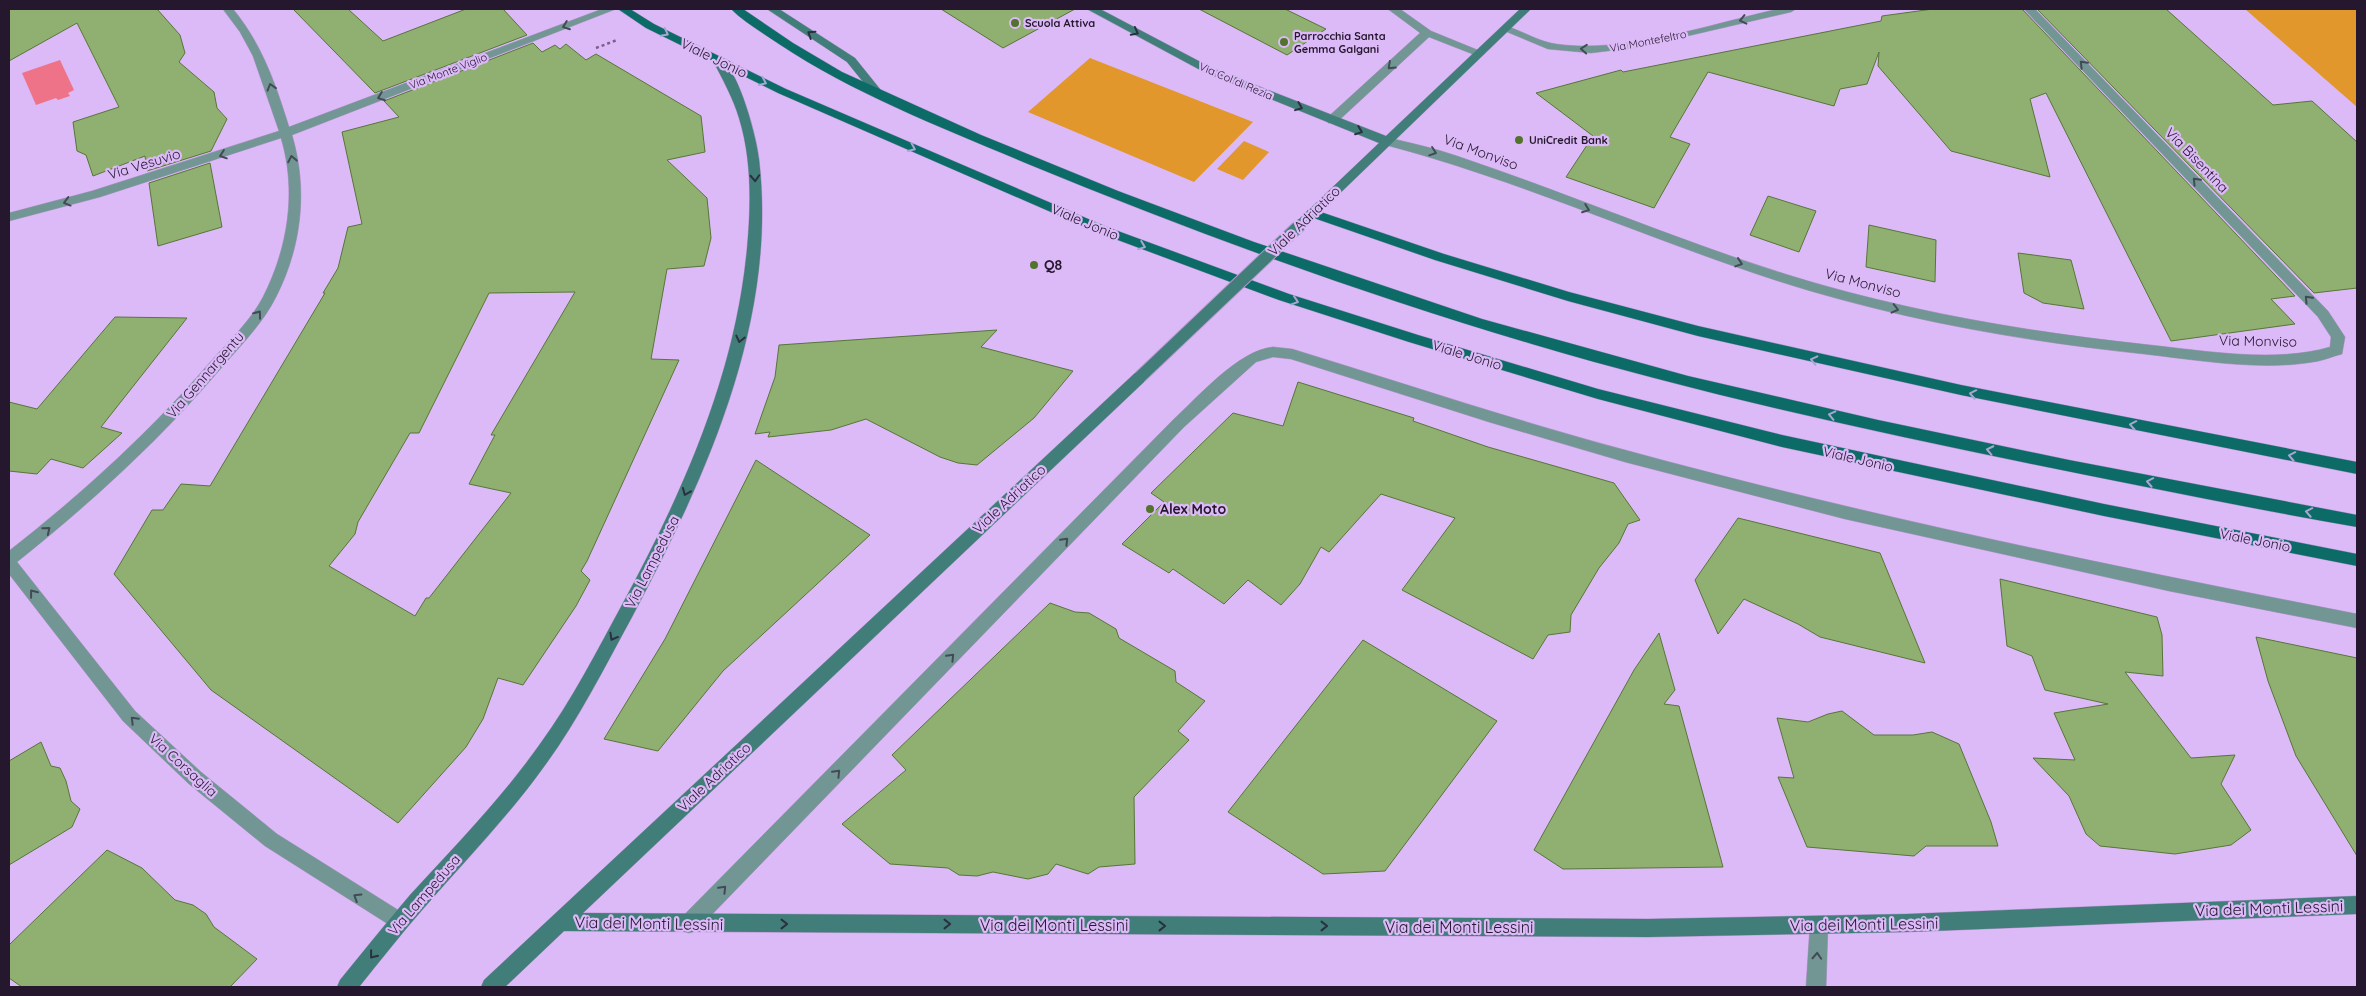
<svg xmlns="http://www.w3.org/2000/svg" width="2366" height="996" font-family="Quicksand,sans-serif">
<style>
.green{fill:#e1972b}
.water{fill:#ee7389}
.building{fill:#90b072;stroke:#587539;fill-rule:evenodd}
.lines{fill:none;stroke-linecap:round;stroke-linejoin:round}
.street-casing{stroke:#b799cf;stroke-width:1}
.secondary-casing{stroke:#b799cf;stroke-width:1}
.primary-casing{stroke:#b799cf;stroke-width:1}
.path{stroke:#776089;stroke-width:2.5;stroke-dasharray:3 3;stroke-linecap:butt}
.street{fill:#719693;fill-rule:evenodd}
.secondary{fill:#417d79;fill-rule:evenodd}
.primary{fill:#0c6b67;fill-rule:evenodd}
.secondary-bridge-casing{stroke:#b799cf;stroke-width:14;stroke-linecap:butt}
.secondary-bridge{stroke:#417d79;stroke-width:12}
.oneway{stroke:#434a56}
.oneway2{stroke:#2b3041}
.oneway3{stroke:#a8a6d3}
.poi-dot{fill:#52732b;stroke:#dcb9f7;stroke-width:2}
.labels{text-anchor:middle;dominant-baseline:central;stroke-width:4.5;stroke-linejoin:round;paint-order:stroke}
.far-poi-label{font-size:11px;font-weight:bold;fill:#24172e;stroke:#dcb9f7;text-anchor:start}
.far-street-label{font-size:11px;fill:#24172e;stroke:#dcb9f7}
.street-label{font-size:14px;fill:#24172e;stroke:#dcb9f7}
.poi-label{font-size:14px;font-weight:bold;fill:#24172e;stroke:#dcb9f7;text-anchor:start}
.near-street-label{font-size:16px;fill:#24172e;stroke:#dcb9f7}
</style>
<rect width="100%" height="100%" fill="#dcb9f7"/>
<path class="green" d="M2245 9H2357V107Z
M1090 58 1253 122 1194 182 1028 112Z
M1244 141 1269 152 1243 180 1217 169Z"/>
<path class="water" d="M60 60 74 90 68 93 70 96 58 100 56 98 36 105 22 73Z"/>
<path class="building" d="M9 9H157L180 35 185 53 179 62 214 92 217 108 227 119 211 151 147 171 145 156 93 176 86 155 77 151 73 122 119 107 77 23 9 61Z
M293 9H348L383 41 466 9H503L527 35 375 93Z
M941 9H1075L1003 48Z
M1199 9H1285L1326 29 1287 55Z
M1933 9H2022L2295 296 2271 299 2295 324 2171 341 2046 93 2030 99 2050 177 1951 151 1878 66 1879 52 1867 84 1840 89 1834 106 1708 72 1670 137 1690 144 1654 208 1566 177 1593 136 1536 93 1621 70 1623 72 1881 21 1882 16Z
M2037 9H2166L2273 105 2312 101 2357 142V288L2314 293Z
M533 43 542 52 555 45 560 49 566 44 586 60 596 54 701 116 705 152 667 160 707 198 711 238 704 266 667 269 651 359 679 360 587 561 581 571 590 580 576 606 523 685 498 678 483 719 466 747 398 823 211 690 114 574 152 510H163L181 484 210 486 325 293H323L338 268 348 227 362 224 342 132 399 117 384 101ZM575 292 491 435H495L469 484 511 493 429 598H426L415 616 329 566 355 534 358 522 410 433H419L489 293Z
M210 163 222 227 158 246 149 183Z
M1768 196 1816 211 1799 252 1750 235Z
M1869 225 1936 240 1935 282 1866 267Z
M2018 253 2071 260 2084 309 2043 303 2024 293Z
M115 317 187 318 101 427 122 433 83 468 51 459 37 474 9 471V402L37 409Z
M997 330 981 347 1073 371 1034 418 977 465 958 463 940 457 866 419 831 430 768 437 770 432 755 434 775 377 779 345Z
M1298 382 1414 418 1413 421 1488 447 1614 483 1640 520 1628 524 1619 543 1599 568 1571 615 1570 632 1548 635 1533 659 1402 590 1455 518 1381 494 1329 552 1321 547 1300 584 1281 605 1248 580 1224 604 1173 569 1169 573 1122 544 1164 502 1151 493 1233 413 1283 426Z
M756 460 870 535 723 671 658 751 604 739 665 639Z
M1738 518 1880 553 1925 663 1820 637 1798 624 1744 599 1718 634 1695 580Z
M2000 579 2157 617 2162 635 2163 676 2125 672 2191 758 2235 755 2221 784 2251 830 2231 845 2175 854 2100 846 2086 834 2069 796 2033 758 2075 760 2054 713 2108 704 2045 690 2032 656 2007 646Z
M1050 603 1075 612 1089 613 1116 629 1119 638 1175 671 1176 682 1205 701 1178 731 1189 740 1134 797 1135 864 1099 867 1088 874 1056 864 1048 874 1028 879 993 872 977 876 959 875 948 868 890 864 842 824 906 770 892 755Z
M1659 633 1675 690 1664 704 1679 706 1723 867 1563 869 1534 850 1634 670Z
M2256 637 2357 658V856L2296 756 2268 681Z
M1363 640 1497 721 1385 871 1323 874 1228 812Z
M1842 711 1874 735H1913L1932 732 1959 744 1991 822 1998 846H1926L1914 856 1807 847 1778 777 1794 778 1777 718 1808 722 1828 714Z
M41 742 51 766 60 768 66 781 71 801 80 809 72 827 9 865V761Z
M107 850 142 868 175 900 193 905 206 914 214 927 257 959 230 987H22L9 978V945Z"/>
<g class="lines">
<defs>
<path id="street" d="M223 9H233C262 44 276 85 289 127L602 9H616L292 135C308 189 302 246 276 297 263 323 242 344 223 366 161 439 92 502 17 562L135 711 201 772 277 834 406 915 408 922 406 929 399 931 265 846 189 784 123 721 9 574V551C83 493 152 430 213 359 231 339 251 320 263 297 288 248 297 191 281 138L100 197 9 221V213L92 191 279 131 253 56 240 32Z
M1388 9H1400L1431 31 1485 53 1479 56 1475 55 1429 37 1336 123H1328V117L1420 33Z
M1778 9H1796L1791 12 1640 47 1591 53 1548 49 1500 29 1505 26 1509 27C1524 32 1540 42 1556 44 1624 54 1711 24 1778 9Z
M2024 9H2035L2328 311 2345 337 2342 354C2333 356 2323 361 2313 362 2260 371 2197 360 2144 354 2020 341 1897 319 1778 281 1645 238 1517 179 1382 144L1380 141 1386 137C1410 143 1434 148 1457 156 1567 193 1674 239 1785 274 1904 311 2026 332 2150 345 2206 351 2276 363 2330 347L2331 337 2318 317Z
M1273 347 1292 349C1403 383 1513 420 1625 450 1866 516 2111 566 2357 614V628L2169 591 1845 519 1625 462 1489 422 1291 359 1273 357 1256 362 1184 427 696 931 689 933 682 931 680 924 682 917 1174 419C1199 396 1239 350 1273 347Z
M1819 916 1826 918 1828 925 1826 987H1806L1810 925 1812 918Z"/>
<path id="secondary" d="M767 9H779L855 58 884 94V98H876L847 62Z
M1087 9H1100L1212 68 1386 136 1520 9H1531L1304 228H1296L1294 225 1296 222 1379 143 1204 72Z
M719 58C738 66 757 138 759 159 778 321 706 477 632 617 604 668 578 721 543 768 507 818 463 863 423 909 401 934 380 961 359 987H337L340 980C363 952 386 923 410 895 455 846 502 798 540 744 572 700 597 651 623 603 683 492 735 376 747 249 751 206 752 160 739 118 733 98 723 80 713 61Z
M1140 372 1147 377 1145 381 583 913 1648 919 1907 914 2357 896V914L1907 932 1648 937 564 931 505 987H481L484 980 1135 373Z"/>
<path id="primary" d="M618 9H630L654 24 786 89 1107 227 1289 294 1418 335 1598 389 1782 435 2104 504 2357 554V566L2104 516 1782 447 1598 399 1409 342 1279 300 1099 233 778 93 646 28Z
M731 9H743L793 43 842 72 981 135 1118 191 1254 242 1482 319 1688 376 1878 420 2069 460 2357 515V527C2247 508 2137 485 2027 463 1861 429 1694 392 1532 344 1360 293 1193 232 1028 164 943 128 856 95 779 44 763 33 744 22 731 9Z
M1312 209 1444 254 1569 292 1698 326 1961 385 2357 462V474L1961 395 1698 336 1568 301 1435 260 1308 216 1306 213 1308 210Z"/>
</defs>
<use href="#street" class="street-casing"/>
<use href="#secondary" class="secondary-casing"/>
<use href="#primary" class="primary-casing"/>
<path class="path" d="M596 48 617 40"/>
<use href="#street" class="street"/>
<use href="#secondary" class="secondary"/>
<use href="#primary" class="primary"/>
<defs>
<path id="secondary-bridge" d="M1140 377 1300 225"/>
</defs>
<use href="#secondary-bridge" class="secondary-bridge-casing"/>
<use href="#secondary-bridge" class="secondary-bridge"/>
</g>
<defs><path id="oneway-chevron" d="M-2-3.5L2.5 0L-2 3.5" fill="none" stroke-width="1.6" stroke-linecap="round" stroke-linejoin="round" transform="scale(1.25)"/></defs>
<g class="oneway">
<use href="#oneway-chevron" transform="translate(1743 20) rotate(167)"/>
<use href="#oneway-chevron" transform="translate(566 26) rotate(159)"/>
<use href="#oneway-chevron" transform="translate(1584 49) rotate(-176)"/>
<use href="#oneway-chevron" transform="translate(2083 64) rotate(-134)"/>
<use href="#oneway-chevron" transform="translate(1391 66) rotate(137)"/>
<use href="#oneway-chevron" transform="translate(271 87) rotate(-107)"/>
<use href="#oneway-chevron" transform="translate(381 97) rotate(159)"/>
<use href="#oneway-chevron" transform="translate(1433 152) rotate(19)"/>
<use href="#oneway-chevron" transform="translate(223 155) rotate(161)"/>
<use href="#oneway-chevron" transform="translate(292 159) rotate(-101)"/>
<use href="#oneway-chevron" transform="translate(2196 181) rotate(-134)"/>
<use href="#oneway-chevron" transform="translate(67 202) rotate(165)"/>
<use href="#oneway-chevron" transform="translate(1586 209) rotate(21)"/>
<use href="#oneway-chevron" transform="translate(1739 263) rotate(18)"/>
<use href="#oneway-chevron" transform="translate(2308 299) rotate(-133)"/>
<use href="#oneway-chevron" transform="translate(1895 309) rotate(14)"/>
<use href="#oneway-chevron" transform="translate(258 314) rotate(-53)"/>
<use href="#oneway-chevron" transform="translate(47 530) rotate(-39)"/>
<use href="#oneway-chevron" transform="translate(1065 541) rotate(-46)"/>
<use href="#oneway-chevron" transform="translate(33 593) rotate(-128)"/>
<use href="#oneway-chevron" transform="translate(951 657) rotate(-46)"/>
<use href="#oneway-chevron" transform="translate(134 720) rotate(-135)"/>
<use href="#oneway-chevron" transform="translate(837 773) rotate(-46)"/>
<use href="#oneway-chevron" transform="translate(723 889) rotate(-46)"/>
<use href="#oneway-chevron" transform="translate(357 897) rotate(-148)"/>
<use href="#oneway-chevron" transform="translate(1817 956) rotate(-87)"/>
</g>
<g class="oneway2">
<use href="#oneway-chevron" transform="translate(1135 32) rotate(28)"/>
<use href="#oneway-chevron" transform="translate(811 34) rotate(-147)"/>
<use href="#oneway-chevron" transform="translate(1299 107) rotate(22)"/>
<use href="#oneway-chevron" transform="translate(1359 131) rotate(21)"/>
<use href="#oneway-chevron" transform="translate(755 178) rotate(87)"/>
<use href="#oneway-chevron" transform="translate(740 339) rotate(103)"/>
<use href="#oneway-chevron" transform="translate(686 492) rotate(113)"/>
<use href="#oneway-chevron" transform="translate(613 637) rotate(119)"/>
<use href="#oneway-chevron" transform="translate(784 924)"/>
<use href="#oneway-chevron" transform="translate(947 924)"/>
<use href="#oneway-chevron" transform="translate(1162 926)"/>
<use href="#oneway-chevron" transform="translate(1324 926)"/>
<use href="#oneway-chevron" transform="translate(373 955) rotate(128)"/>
</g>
<g class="oneway3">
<use href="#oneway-chevron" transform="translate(665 33) rotate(27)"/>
<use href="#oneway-chevron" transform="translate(763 82) rotate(25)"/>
<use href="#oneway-chevron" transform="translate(912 148) rotate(23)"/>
<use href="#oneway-chevron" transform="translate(1142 246) rotate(21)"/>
<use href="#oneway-chevron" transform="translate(1295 301) rotate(18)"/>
<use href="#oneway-chevron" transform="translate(1814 360) rotate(-167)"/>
<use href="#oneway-chevron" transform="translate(1973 394) rotate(-169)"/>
<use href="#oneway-chevron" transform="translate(1832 415) rotate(-167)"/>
<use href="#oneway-chevron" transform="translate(2133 425) rotate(-169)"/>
<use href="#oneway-chevron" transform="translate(1990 450) rotate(-168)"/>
<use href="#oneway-chevron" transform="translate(2292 456) rotate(-169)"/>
<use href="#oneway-chevron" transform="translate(2150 482) rotate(-169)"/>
<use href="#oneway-chevron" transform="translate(2309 512) rotate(-169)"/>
</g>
<g class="poi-dot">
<circle cx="1015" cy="23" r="5"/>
<circle cx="1284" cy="42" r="5"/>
<circle cx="1519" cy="140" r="5"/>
<circle cx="1034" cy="265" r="5"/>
<circle cx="1150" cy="509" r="5"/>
</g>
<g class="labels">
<g class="far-poi-label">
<text x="1025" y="23">Scuola Attiva</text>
<text x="1294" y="36">Parrocchia Santa<tspan x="1294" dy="13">Gemma Galgani</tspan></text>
<text x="1529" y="140">UniCredit Bank</text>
</g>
<g class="far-street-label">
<text transform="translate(1648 41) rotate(-11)">Via Montefeltro</text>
<text transform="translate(448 71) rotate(-21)">Via Monte Viglio</text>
<text transform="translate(1236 81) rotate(23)">Via Col di Rezia</text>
</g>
<g class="street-label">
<text transform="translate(714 58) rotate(26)">Viale Jonio</text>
<text transform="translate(1481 152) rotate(20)">Via Monviso</text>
<text transform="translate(2197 160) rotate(46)">Via Bisentina</text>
<text transform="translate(144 164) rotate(-17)">Via Vesuvio</text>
<text transform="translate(1304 221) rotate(-44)">Viale Adriatico</text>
<text transform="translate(1085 222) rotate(23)">Viale Jonio</text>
<text transform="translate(1863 283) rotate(15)">Via Monviso</text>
<text transform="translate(2258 341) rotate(1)">Via Monviso</text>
<text transform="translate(1467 355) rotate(17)">Viale Jonio</text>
<text transform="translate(205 375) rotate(-49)">Via Gennargentu</text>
<text transform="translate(1858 459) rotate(13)">Viale Jonio</text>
<text transform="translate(1009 499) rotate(-43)">Viale Adriatico</text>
<text transform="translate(2255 540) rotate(11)">Viale Jonio</text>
<text transform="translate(652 562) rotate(-63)">Via Lampedusa</text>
<text transform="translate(183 765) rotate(42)">Via Corsaglia</text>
<text transform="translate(714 777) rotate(-43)">Viale Adriatico</text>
<text transform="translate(424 895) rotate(-49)">Via Lampedusa</text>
</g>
<g class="poi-label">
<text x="1044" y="265">Q8</text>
<text x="1160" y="509">Alex Moto</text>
</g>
<g class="near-street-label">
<text transform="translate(2269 908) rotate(-2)">Via dei Monti Lessini</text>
<text transform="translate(649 923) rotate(1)">Via dei Monti Lessini</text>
<text transform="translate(1864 924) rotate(-1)">Via dei Monti Lessini</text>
<text x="1054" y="925">Via dei Monti Lessini</text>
<text x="1459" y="927">Via dei Monti Lessini</text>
</g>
</g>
<rect width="2366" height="996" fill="none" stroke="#24172e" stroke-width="20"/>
</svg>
